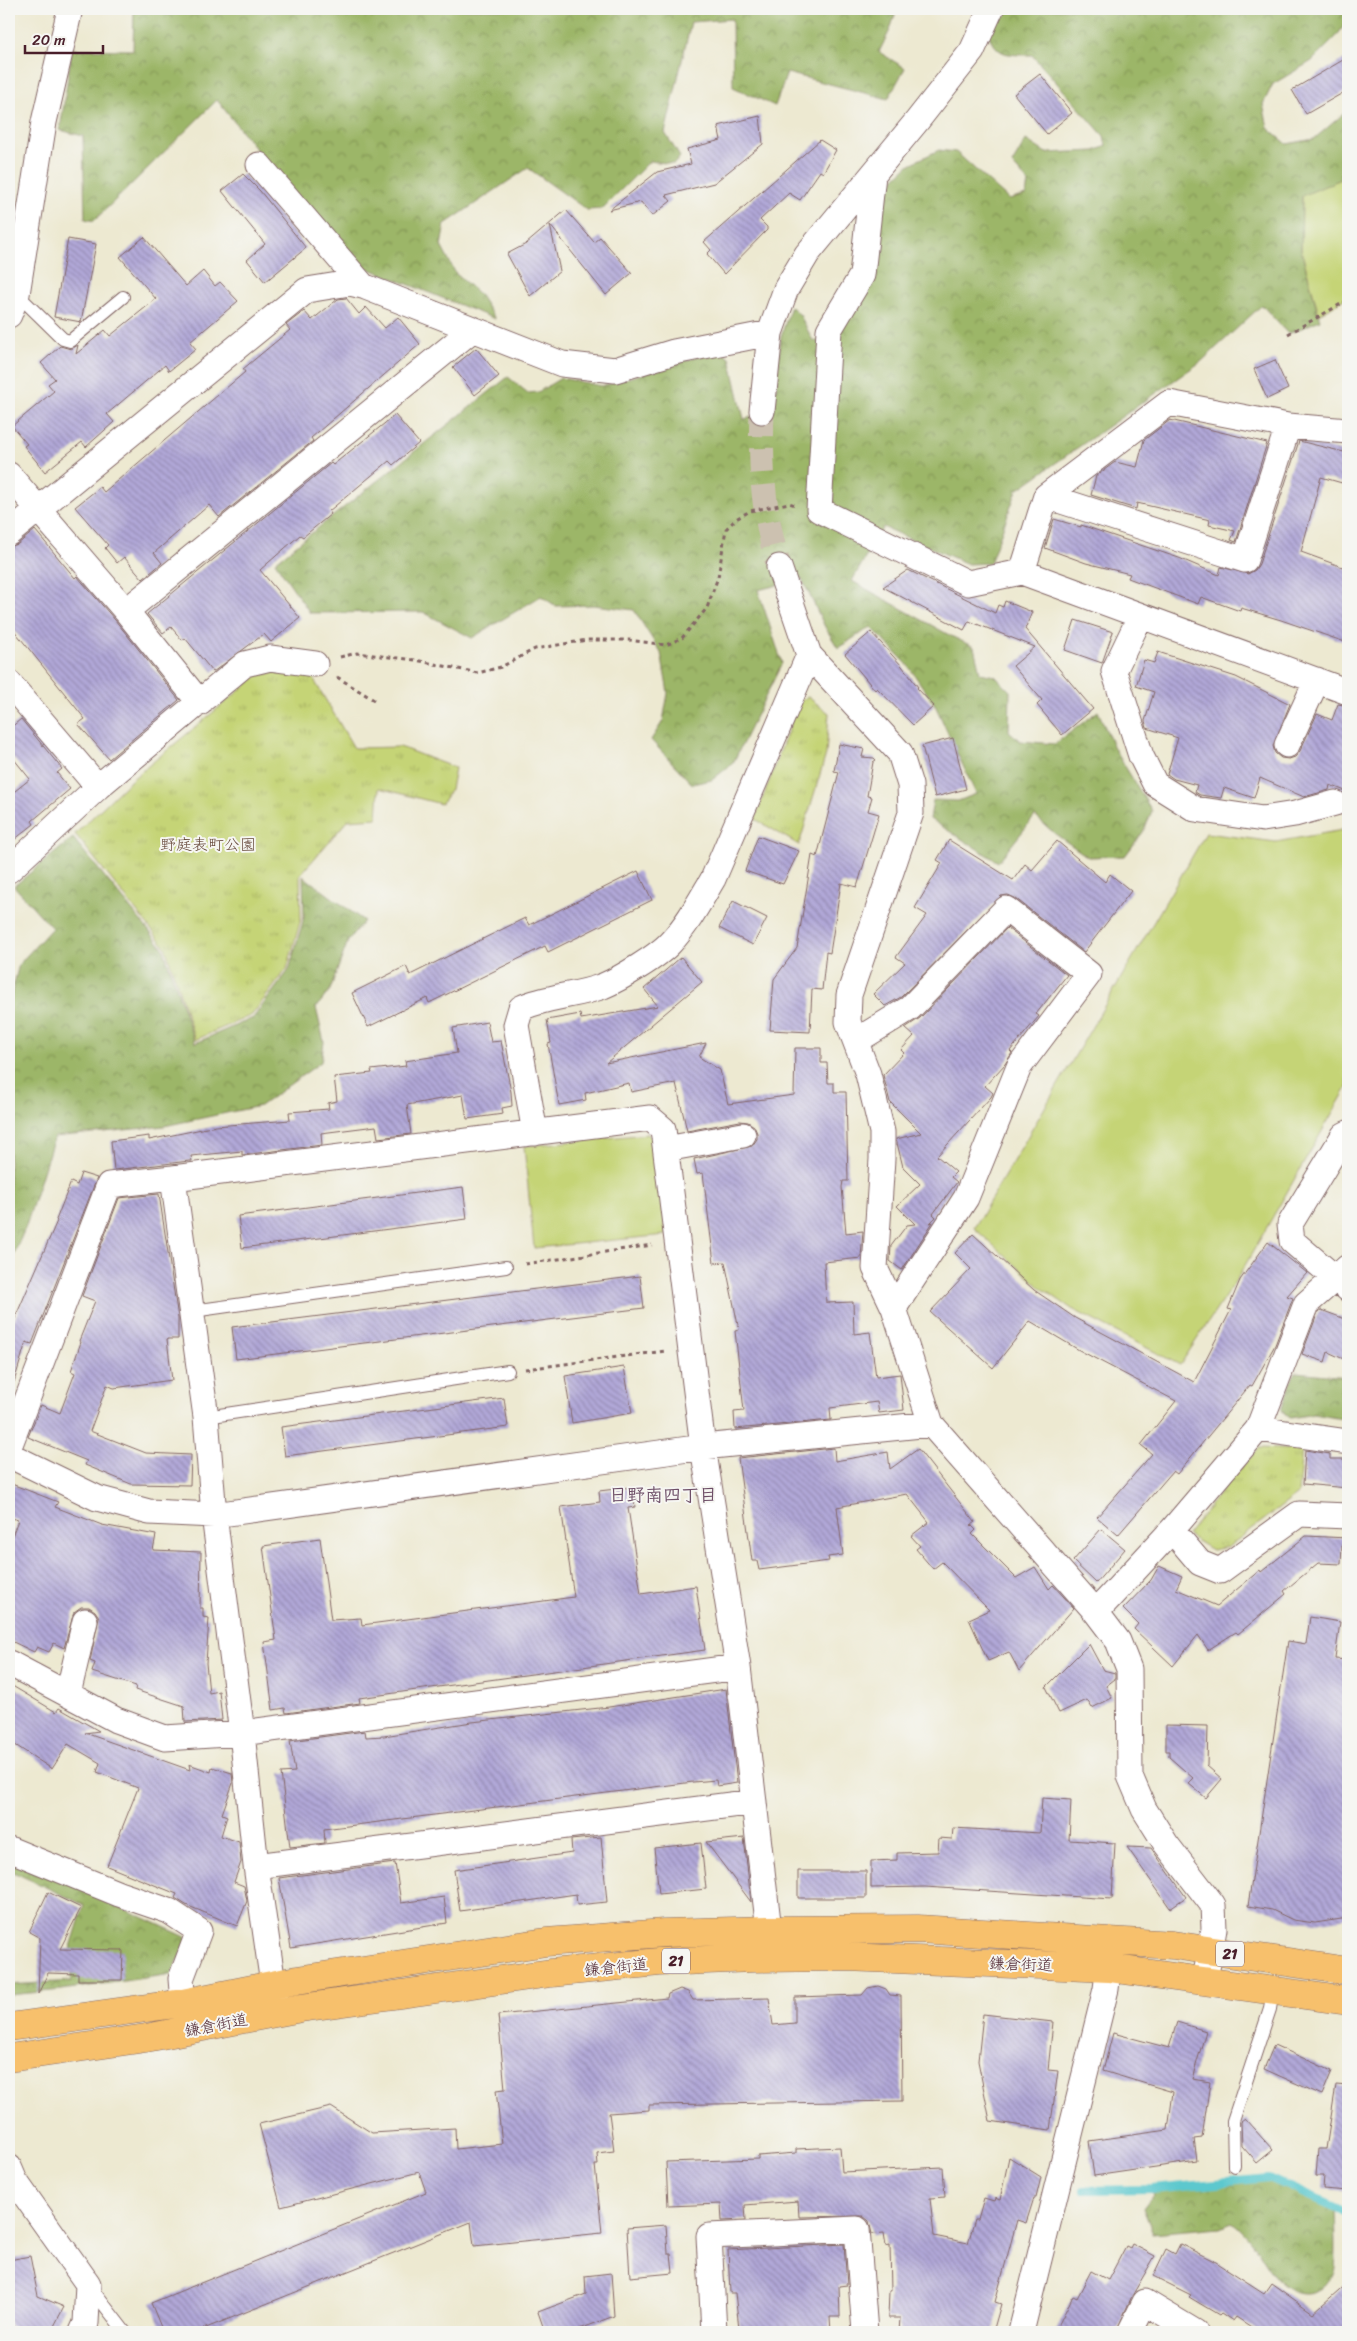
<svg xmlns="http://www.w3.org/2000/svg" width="1357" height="2341" font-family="Sriracha,'Klee One',sans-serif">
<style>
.green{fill:#c5d476;stroke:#887a50}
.forest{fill:url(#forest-crowns);stroke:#736a49}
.park{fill:url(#park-tufts);stroke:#887a50}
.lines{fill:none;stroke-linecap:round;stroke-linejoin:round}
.stream{stroke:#5bc8ce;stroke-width:8}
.building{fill:url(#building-back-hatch)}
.street-tunnel{stroke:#ccc1b0;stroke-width:25;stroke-dasharray:25 12;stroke-linecap:butt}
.lane-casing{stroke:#836665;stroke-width:14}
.street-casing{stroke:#836665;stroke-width:27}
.primary-casing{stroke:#836665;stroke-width:29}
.path{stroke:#836665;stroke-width:3;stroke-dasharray:4 4;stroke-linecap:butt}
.lane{stroke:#fff;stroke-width:12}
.street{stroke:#fff;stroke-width:25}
.primary{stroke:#f7c06c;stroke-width:28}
.labels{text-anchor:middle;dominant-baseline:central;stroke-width:4;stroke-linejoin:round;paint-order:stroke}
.shield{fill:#f6f6f2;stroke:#7e6067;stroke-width:1}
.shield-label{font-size:15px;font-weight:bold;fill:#4a1f2b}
.park-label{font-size:16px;fill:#694c3e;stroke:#f6f6f2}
.street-label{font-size:16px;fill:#4a1f2b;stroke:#f6f6f2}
.neighbourhood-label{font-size:18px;font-weight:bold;fill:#6e4f68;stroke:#f6f6f2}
</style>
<defs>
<pattern id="forest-crowns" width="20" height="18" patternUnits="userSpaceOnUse" patternTransform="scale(1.25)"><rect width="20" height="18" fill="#9cb667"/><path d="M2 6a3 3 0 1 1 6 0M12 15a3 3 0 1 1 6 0" fill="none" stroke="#819355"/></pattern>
<pattern id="park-tufts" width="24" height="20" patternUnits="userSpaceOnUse" patternTransform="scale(1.25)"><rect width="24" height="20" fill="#c5d476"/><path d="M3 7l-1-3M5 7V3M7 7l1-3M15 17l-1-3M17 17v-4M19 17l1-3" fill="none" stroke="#abb666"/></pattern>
<pattern id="building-back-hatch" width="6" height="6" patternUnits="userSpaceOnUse" patternTransform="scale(1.25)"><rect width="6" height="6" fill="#b1a8d8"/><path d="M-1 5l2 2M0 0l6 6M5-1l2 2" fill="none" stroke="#9288af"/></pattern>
</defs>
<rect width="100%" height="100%" fill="#f6f6f2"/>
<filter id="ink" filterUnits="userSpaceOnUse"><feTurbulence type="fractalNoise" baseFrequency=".02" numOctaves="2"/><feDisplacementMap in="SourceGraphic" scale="10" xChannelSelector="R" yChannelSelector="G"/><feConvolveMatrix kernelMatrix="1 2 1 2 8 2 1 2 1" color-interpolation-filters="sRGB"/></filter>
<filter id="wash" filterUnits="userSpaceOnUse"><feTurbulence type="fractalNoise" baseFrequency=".0096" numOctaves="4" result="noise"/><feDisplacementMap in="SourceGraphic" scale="20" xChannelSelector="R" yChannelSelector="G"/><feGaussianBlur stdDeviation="1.12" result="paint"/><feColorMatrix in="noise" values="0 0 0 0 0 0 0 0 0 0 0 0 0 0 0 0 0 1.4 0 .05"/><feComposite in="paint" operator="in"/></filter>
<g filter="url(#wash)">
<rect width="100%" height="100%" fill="#ede9d1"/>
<path class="green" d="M1348 176V297L1319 314 1301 250 1302 195Z
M1348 829V1086L1240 1274 1180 1365 1072 1309 1040 1287 974 1228 1206 833 1276 842Z
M648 1134 656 1142 666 1235 534 1248 524 1146Z"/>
<path class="forest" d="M134 9H897L890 30 879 52 905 68 888 99 787 73 775 106 733 87 732 19 691 22 665 133 680 157 674 164 650 161 602 209 587 210 528 168 445 224 441 246 456 274 479 294 495 319 342 258 217 100 94 221 85 219 83 136 60 130 72 49 133 50Z
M986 9H1348V20L1336 37 1312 61 1273 84 1263 104 1268 128 1287 144 1314 139 1348 110V176L1302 196 1301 250 1320 320 1288 334 1262 305 1202 361 1017 490 990 563 968 564 883 527 852 581 951 636 974 647 980 673 995 676 1010 691 1009 731 1020 741 1055 744 1098 711 1114 748 1152 811 1143 832 1125 856 1088 857 1054 833 1035 816 998 862 930 819 933 800 958 801 976 794 935 705 907 664 871 627 838 648 825 627 802 579 758 590 782 663 733 763 712 780 692 784 651 740 663 721 668 693 661 653 634 610 594 605 556 606 541 596 472 638 423 612 310 613 275 562 508 377 528 393 538 392 561 378 602 386 720 350 730 358 744 419 774 411 781 336 791 306 800 315 813 341 836 342 881 191 910 164 939 150 956 152 1009 200 1026 195 1028 182 1012 164 1026 140 1046 153 1095 151 1106 146 1104 136 1032 55C999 55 999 55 983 26Z
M73 838 163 948 195 1043 253 1018 289 970 304 917 303 876 364 921 348 941 330 990 316 1008 324 1042 321 1062 260 1106 164 1126 54 1137 26 1226 9 1266V1099L15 1088 9 1084V996H11L19 964 52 928 14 886Z
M1295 1372 1348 1377V1420L1314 1414 1290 1418 1281 1410Z
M9 1856 188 1938 172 1974 62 1990 9 1995V1985L71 1981 70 1950 84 1905 9 1870Z
M1269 2178 1335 2207C1335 2219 1338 2268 1333 2276 1323 2292 1303 2299 1286 2287 1264 2271 1258 2241 1232 2222L1220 2227 1153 2233 1143 2208 1153 2195V2189Z"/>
<path class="park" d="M278 672 311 675 354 748 400 747 455 768 451 789 441 804 379 788 377 818 348 820 300 875 301 919 287 969 252 1015 195 1040 165 947 75 834 130 781 258 675Z
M808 697 829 713 826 754 799 845 755 819 799 701Z
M1259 1448 1302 1450 1298 1494 1228 1547 1212 1550 1187 1535 1229 1481Z"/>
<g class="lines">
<path class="stream" d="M1084 2190 1153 2189 1269 2178 1348 2213"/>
</g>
<g id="blocks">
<path class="building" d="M1348 57V90L1306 114 1292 90Z
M1040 74 1072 113 1047 134 1014 94Z
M760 116 763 144 714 183 666 195 671 201 652 216 641 202 609 210 657 172 691 164 687 149 721 140 718 126Z
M820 140 836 150 823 173 820 171 800 200 789 193 760 220 767 227V230L724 274 707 254 711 250 704 242Z
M243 174 260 191 306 248 265 282 247 260 265 244 222 191Z
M566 210 594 242 600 237 632 273 606 295 550 225 560 271 530 296 507 254 526 244Z
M144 237 186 286 203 271 215 286 220 282 238 301 190 342 196 349 169 371 165 365 107 414 114 422 86 447 82 442 45 472 24 446 27 444 12 426 54 391 48 384 55 379 41 363 60 346 71 349 78 345 76 354 105 330 110 336 156 299 120 257Z
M68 239 96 244 81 322 54 317Z
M346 298 359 314 366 307 385 328 398 317 420 344 311 438 313 441 219 517 209 505 154 553 162 563 143 579 124 557 117 563 105 548 108 545 75 507 100 487 104 492 245 372 243 369 290 330 286 325 304 311 312 320 338 299Z
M476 348 499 376 475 395 453 367Z
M1275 360 1288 389 1267 399 1254 369Z
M395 415 419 443 393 465 389 461 329 511 331 514 303 537 300 535 260 570 300 618 271 642 264 634 213 672 185 638 182 640 171 627 163 633 147 614 331 463 333 465Z
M1170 420 1267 443 1236 542 1231 540 1235 531 1209 525 1210 520 1137 503 1136 509 1091 495 1096 476 1115 462 1137 467 1144 440Z
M1299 441 1348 453V462L1342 483 1321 477 1301 552 1348 569V643L1281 620 1241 608 1240 611 1201 597 1198 604 1128 578 1130 574 1086 563 1045 548 1054 519 1081 527V525L1179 558 1219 575 1221 567 1248 574 1255 570 1259 564Z
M35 530 75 578 77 576 115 620 179 700 109 759 78 724 85 719 9 624V547L18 544Z
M908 570 995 613 998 605 1003 607 1005 601 1032 612 1025 629 1093 709 1062 735 1037 705 1042 700 1013 666 1035 647 969 621 964 630 883 587Z
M1075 620 1113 632 1102 663 1065 650Z
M871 632 902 666 918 687 917 688 934 706 913 725 877 688 875 690 845 654Z
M1158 652 1236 677 1290 704 1273 746 1275 753 1281 758 1289 759 1295 757 1300 751 1317 714 1332 720 1338 704 1348 706V792L1330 785 1329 790 1304 797 1260 778 1254 798 1224 788 1221 798 1200 795 1195 792 1197 785 1174 779 1167 774 1178 738 1147 728 1145 721 1154 692 1136 686 1144 660 1154 663Z
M21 719 62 769 57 773 70 789 32 821 34 824 9 844V793L10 795 30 779 9 753V729Z
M953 738 966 789 935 797 922 746Z
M839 744 864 749 862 757 874 758 876 760 873 762 867 796 872 797 868 811 879 814 857 887 841 883 830 953 826 952 822 990 812 989 810 1032 770 1030 774 979 797 948 812 855 817 857 839 772 834 771Z
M758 836 799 851 783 884 745 871Z
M949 840 1013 880 1025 864 1032 870 1057 841 1105 882 1110 874 1131 891 1084 952 1015 898 1008 895 1001 896 901 997 885 1006 873 994 905 963 896 957 927 915 915 908 942 863 937 860Z
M638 871 652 900 548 952 545 946 429 1003 427 998 368 1027 352 993 406 966 410 975 525 918 529 925Z
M733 901 767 918 753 945 719 928Z
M1007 928 1067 975 1036 1014 1039 1016 1010 1051 1012 1053 1005 1064 985 1086 993 1093 991 1097 937 1156 956 1172 951 1177 957 1182 933 1214 936 1217 930 1223 933 1222 902 1270 890 1261 891 1246 907 1225 915 1224 897 1206 920 1184 903 1167 896 1139 921 1133 890 1102 883 1075 904 1053 901 1050 914 1036 905 1028 920 1018Z
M681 957 702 982 606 1063 706 1043 699 1057 720 1070 728 1104 794 1095 795 1048H821V1063H827L828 1083H834V1092H846L848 1181H843L842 1187 846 1233 863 1231 861 1258 824 1262 826 1303 853 1302 854 1334 870 1332 876 1377 900 1374 904 1410 879 1413 877 1402 830 1408 831 1420 735 1429 734 1412 744 1411 735 1331 739 1330 725 1262 714 1263 703 1173 697 1174 694 1159 752 1146 757 1139V1133L754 1126 748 1122 740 1121 687 1131 676 1083 631 1092 629 1083 585 1093 586 1100 559 1105 548 1044 551 1043 547 1020 580 1014 581 1019 658 1006 644 989Z
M487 1022 491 1042 501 1041 511 1092 512 1106 502 1108 503 1114 467 1119 463 1095 407 1105 411 1134 378 1138 376 1126 321 1133 322 1145 242 1155V1151L191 1156 192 1161H189L114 1170 111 1141 149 1136V1140L216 1126 290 1120 289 1112 329 1109 328 1103 337 1101 334 1077 372 1073 371 1070 406 1066 405 1061 457 1053 453 1028Z
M81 1173 97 1178 32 1344 26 1342 14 1382H9V1332L57 1221 56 1220 71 1182 77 1185Z
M463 1187 467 1219 242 1248 238 1216Z
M159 1194 178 1318V1339H167L172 1380 114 1388 107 1385 90 1431 146 1453 191 1455 190 1485 131 1484 85 1465 87 1461 28 1437 41 1405 60 1413 75 1373 71 1371 81 1342 79 1341 95 1301 82 1296 119 1198Z
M973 1234 1034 1290 1075 1318 1194 1382 1231 1310 1228 1309 1240 1280 1268 1242 1307 1273 1287 1296 1293 1298 1275 1345 1252 1386 1250 1385 1177 1474 1173 1471 1118 1535 1097 1517 1152 1454 1141 1445 1176 1401 1079 1350 1030 1321 993 1368 930 1312 971 1269 955 1253Z
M640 1276 644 1308 236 1359 232 1327Z
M1321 1310 1348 1320V1361L1328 1352 1325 1362 1302 1354 1318 1312Z
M624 1367 632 1413 572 1423 565 1376Z
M504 1398 508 1427 285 1456 281 1427Z
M834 1448 835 1461 888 1452 890 1469 918 1449 975 1522 971 1525 976 1530 972 1534 1016 1578 1035 1567 1049 1589 1053 1585 1074 1608 1019 1671 1009 1652 988 1661 969 1619 989 1610 942 1562 933 1569 916 1549 920 1546 911 1536 929 1522 907 1494 837 1507 843 1555 828 1557 829 1561 759 1570 757 1561H752L738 1458Z
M1305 1450 1330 1454V1459H1348V1488L1303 1484Z
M9 1483 58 1502 55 1507 102 1525 156 1535 153 1550 201 1552 200 1608H203V1617L209 1618 206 1663 209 1693 219 1691 222 1720 185 1722 184 1706 135 1690 136 1686 92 1672 95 1663 90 1661 99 1617 95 1611 89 1607H81L74 1612 64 1648 54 1643 49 1652 37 1647 34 1652 9 1640V1544L18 1520 9 1517Z
M632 1487 635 1507 628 1508 641 1594 696 1586 705 1650 359 1698 360 1703 286 1713 285 1708 273 1710 264 1642 276 1640 263 1546 320 1538 331 1620 361 1618 362 1625 574 1597 561 1507 600 1502 599 1491Z
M1101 1529 1125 1549 1096 1583 1073 1561Z
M1306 1536 1348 1538V1541L1342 1546 1341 1564 1318 1563 1284 1591 1286 1594 1238 1634 1236 1632 1208 1650 1198 1635 1173 1666 1134 1629 1138 1624 1123 1609 1151 1580 1159 1566 1182 1576 1176 1589 1217 1606 1260 1570 1261 1572Z
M1310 1617 1340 1622 1335 1659 1348 1660V1918L1315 1923 1293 1920 1272 1910 1248 1906 1288 1641 1306 1644Z
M1089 1644 1103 1670 1115 1673V1679L1106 1686 1112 1698 1092 1708 1087 1700 1059 1713 1046 1687Z
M9 1684 56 1712 59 1708 99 1731 85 1733 190 1770 189 1764 211 1772 212 1767 232 1773 233 1783 222 1814 227 1816 221 1836 239 1842 241 1862 234 1882 244 1886 247 1901 237 1926 186 1905 175 1898 177 1894 107 1866 138 1788 97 1772 100 1763 68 1744 52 1769 9 1741Z
M726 1689 737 1783 717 1786 716 1780 693 1782 324 1829 325 1843 290 1847 281 1773 295 1772 290 1741 365 1731 366 1737 384 1736 472 1722 609 1707Z
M1166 1725 1208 1726 1207 1766 1222 1779 1206 1798 1188 1783 1193 1778 1169 1757V1751H1166Z
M1042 1798 1071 1800 1069 1840 1115 1843 1112 1899 925 1887 871 1888V1861L897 1860V1853L938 1852 939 1838 952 1839 953 1828 1040 1833Z
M601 1837 607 1902 577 1905 576 1894 460 1911 454 1870 572 1853 571 1840Z
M744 1838 751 1902 706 1842Z
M701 1843 706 1889 659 1894 654 1848Z
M1127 1847 1151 1848 1186 1897 1170 1908Z
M395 1863 401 1903 444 1897 447 1923 291 1948 279 1878Z
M798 1871H866V1898H798Z
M48 1892 81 1908 60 1949 123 1950 122 1980H78V1974L48 1973 38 1994 40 1938 29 1932Z
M878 1986 886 1989 890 1995 901 1996 902 2101 649 2105V2110L609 2113 614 2151 597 2153 598 2165H595L602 2233 474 2246 471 2222 196 2332H163L151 2303 426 2192 419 2172 281 2207 259 2124 331 2107 372 2133 455 2128 456 2149 502 2144 496 2090 505 2089 498 2015 667 1998 668 1994 680 1989 688 1992 693 2000 769 1998 773 2025 795 2023V1997L862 1995 868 1988Z
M983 2014 1053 2022 1048 2070 1058 2071 1050 2130 990 2121 978 2061Z
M1177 2022 1206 2031 1192 2079 1210 2082 1202 2138 1194 2139 1197 2161 1094 2176 1089 2141 1168 2130 1173 2092 1103 2071 1113 2033 1169 2048Z
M1274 2045 1332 2071 1322 2095 1264 2069Z
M1336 2085 1348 2086V2191L1323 2189 1324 2176H1316L1318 2149H1326Z
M1245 2119 1273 2150 1257 2163 1242 2146 1241 2122Z
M840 2147 842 2172 943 2167 945 2197 930 2198 934 2236 968 2243 975 2219H978L984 2198 994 2201 995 2198 1000 2200 1009 2157 1041 2177 1036 2198H1034L1026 2223 1017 2220 995 2302 1001 2304 993 2332H899L900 2318H888L889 2291H891L890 2245 886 2246 884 2233 872 2234 869 2221 863 2216 799 2217 798 2201 745 2205 746 2220 722 2221 721 2204 668 2206 666 2162 758 2159V2156L796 2153V2149Z
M666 2225 668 2253H671L673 2273 630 2277 627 2228Z
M844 2244 847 2285 839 2286 840 2317H830L831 2332H746V2327L739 2328 735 2293H730L728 2250Z
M1132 2244 1155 2256 1132 2296 1116 2332H1055L1073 2296 1077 2298 1091 2271 1108 2280 1126 2246 1130 2248Z
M1180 2244 1216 2262 1264 2293 1271 2283 1313 2313 1348 2282V2332H1259L1236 2317 1233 2321 1221 2313 1219 2315 1189 2297 1191 2295 1153 2276 1166 2249 1175 2254Z
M30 2256 38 2296 64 2307 51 2332H23L9 2325V2260Z
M611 2273 614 2316 572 2332H545L538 2312 586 2294 585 2276Z"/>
</g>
</g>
<g filter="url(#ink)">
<use href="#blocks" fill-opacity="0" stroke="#836665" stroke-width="1"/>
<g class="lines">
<path class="street-tunnel" d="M762 411C760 465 763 515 779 567"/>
<defs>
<path id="lane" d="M17 294 63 339 70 341 123 297
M193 1311 506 1267
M206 1417 508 1371
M1234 2166 1233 2121 1270 2009 1273 1990
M91 2288 125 2332"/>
<path id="street" d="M259 165 363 286
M873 175 862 275 829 330 819 510 968 583 1022 572 1348 692
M9 315 17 294 44 122 70 9
M762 411 770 333 786 289 807 254 917 121 972 51 991 9
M9 475 126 611 200 703
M1046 496 1245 560 1288 426
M9 533 307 290 350 283 363 286 562 364 615 370 674 352 770 333
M779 567 809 655 900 753 910 785 911 813 849 995 848 1022 868 1074 882 1132V1159L875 1268 894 1308 931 1424 1096 1612 1118 1641 1129 1669 1130 1776 1144 1809 1166 1844 1213 1905 1214 1929 1205 1980
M1022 572 1046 496 1169 403 1288 426 1348 431
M126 611 473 329
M1140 617 1114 671 1141 756 1155 784 1195 809 1263 819 1295 814 1335 803
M9 683 98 787
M1287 745 1317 680
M9 870 98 787 245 664 270 658 315 664
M856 1041 910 1008 1006 909 1089 974 1019 1067 966 1198 894 1308
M535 1133 516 1025 521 1008C548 996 577 996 603 986 620 979 658 956 670 943 688 924 700 901 713 879L809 655
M1348 1133 1344 1135 1290 1224 1292 1241 1348 1289
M666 1149 743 1135
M173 1178 650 1118 663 1129 703 1447 738 1667 769 1930
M1258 1429 1348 1442
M9 1447 109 1185 173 1178 206 1417 214 1515 242 1733 256 1866 276 2005
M9 1455 97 1498 149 1512 214 1515 703 1447 931 1424
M1172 1530 1200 1563 1220 1571 1299 1514 1348 1516
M1096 1612 1172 1530 1258 1429 1306 1304 1348 1267
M9 1663 116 1720 165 1738 242 1733 738 1667
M68 1694 85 1621
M9 1849 119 1894 169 1911 199 1931 181 1979 183 2003
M256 1866 754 1802
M9 2167 15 2181 88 2284 86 2323 82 2332
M714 2332 709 2236 857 2229 865 2332
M1021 2332 1106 1989 1111 1948
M1130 2332 1145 2302 1195 2332"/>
<path id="primary" d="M9 2027 183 2003 297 1980 546 1942 664 1933 769 1930 918 1929 1173 1945 1348 1971
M9 2058 146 2038 301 2008 551 1973 659 1962 753 1958 846 1957 1109 1968 1348 2001"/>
</defs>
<use href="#lane" class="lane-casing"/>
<use href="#street" class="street-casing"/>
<use href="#primary" class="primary-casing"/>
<path class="path" d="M1288 334 1348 300
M340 657 357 653 415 660 478 673 501 667 535 649 587 640H629L666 645 682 638 707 608 718 577 726 529 736 519 750 511 789 503 795 505
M337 677 374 700
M525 1264 652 1245
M525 1369 665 1351"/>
<use href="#lane" class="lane"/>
<use href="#street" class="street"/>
<use href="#primary" class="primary"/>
</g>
</g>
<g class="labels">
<g class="shield">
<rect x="1216" y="1941.5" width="28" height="25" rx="4"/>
<rect x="662" y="1948.5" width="28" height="25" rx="4"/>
</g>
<g class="shield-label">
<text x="1230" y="1954">21</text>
<text x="676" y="1961">21</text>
</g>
<g class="park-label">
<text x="208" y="844">野庭表町公園</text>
</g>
<g class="street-label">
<text transform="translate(1021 1964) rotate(2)">鎌倉街道</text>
<text transform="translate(616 1967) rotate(-6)">鎌倉街道</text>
<text transform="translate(216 2025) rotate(-11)">鎌倉街道</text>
</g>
<g class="neighbourhood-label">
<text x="663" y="1495">日野南四丁目</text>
</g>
</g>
<rect width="1357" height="2341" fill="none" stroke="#f6f6f2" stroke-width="30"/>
<path d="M25 45v8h78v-8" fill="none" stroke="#4a1f2b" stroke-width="2.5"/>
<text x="32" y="45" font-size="15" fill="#4a1f2b" stroke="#f6f6f2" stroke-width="4" paint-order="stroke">20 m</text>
</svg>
